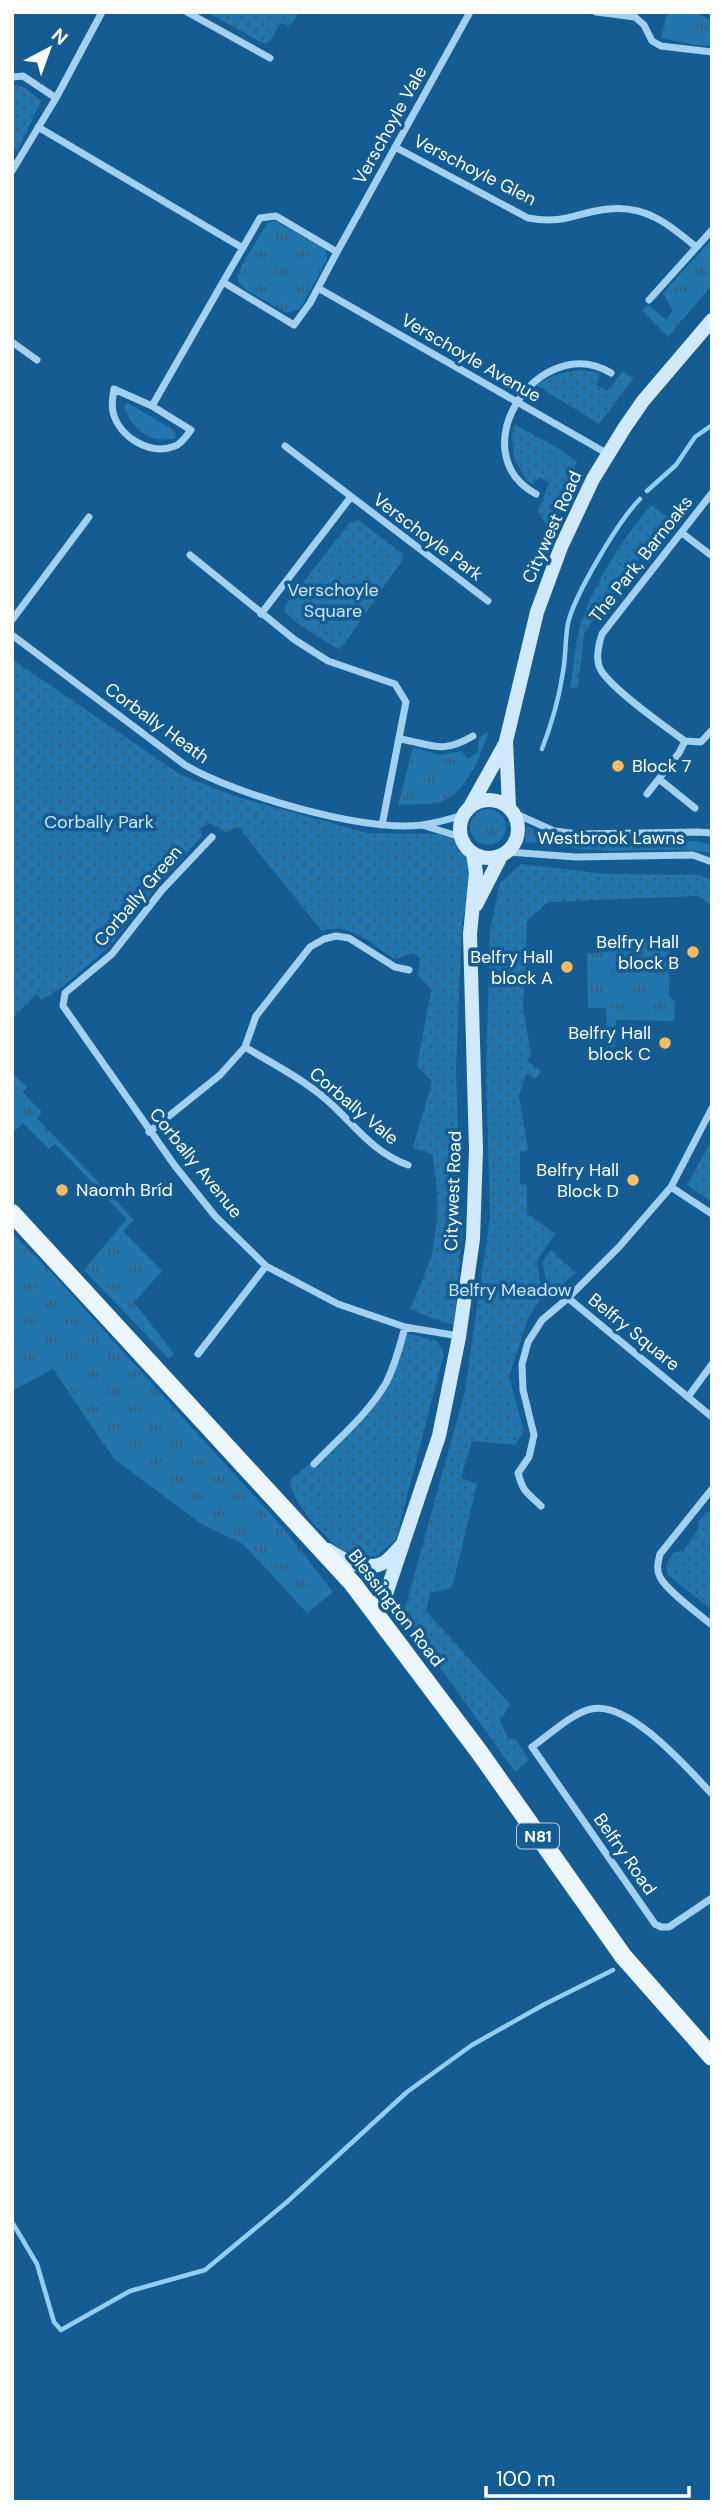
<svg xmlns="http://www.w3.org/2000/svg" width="724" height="2514" font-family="'DM Sans',sans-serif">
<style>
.grass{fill:url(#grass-tufts)}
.park{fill:url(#park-dots)}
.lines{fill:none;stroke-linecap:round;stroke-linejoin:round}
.stream{stroke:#93cef4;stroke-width:4.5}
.street{stroke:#a1d0f1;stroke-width:7}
.secondary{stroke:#d0e9fc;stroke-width:14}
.primary{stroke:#ebf6ff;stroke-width:18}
.poi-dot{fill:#ffbb61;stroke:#145c91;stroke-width:2.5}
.labels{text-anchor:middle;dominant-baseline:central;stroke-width:7;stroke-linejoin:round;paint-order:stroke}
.shield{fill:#145c91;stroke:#b8cede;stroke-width:2}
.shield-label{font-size:16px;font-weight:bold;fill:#fff}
.street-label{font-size:18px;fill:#fff;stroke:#145c91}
.park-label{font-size:18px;fill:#c8e7fc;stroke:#145c91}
.poi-label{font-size:18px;fill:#fff;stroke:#145c91;text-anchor:end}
</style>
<defs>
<pattern id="grass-tufts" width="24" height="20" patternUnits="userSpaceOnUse" patternTransform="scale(1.75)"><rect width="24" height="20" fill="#2375ae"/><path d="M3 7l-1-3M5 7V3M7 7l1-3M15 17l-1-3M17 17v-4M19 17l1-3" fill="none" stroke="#3a5e78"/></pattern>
<pattern id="park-dots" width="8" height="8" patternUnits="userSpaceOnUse" patternTransform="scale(1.75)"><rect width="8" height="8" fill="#2375ae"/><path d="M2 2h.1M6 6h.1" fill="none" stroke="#3a5e78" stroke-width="1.8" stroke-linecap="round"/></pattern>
</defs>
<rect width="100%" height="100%" fill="#145c91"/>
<path class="grass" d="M667 12H693L712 20V46L694 45 661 38Z
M275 221 326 250 327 260 300 309 287 313 248 291 238 282V272L267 223Z
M712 239V285L668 337 642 310 648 305 666 320 673 310 663 293Z
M126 402 174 430 176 438C150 444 135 432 124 408Z
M488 732C481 756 465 798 436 803 424 805 410 804 398 805L413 748 440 755 461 751 468 759 478 752 479 738Z
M470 827a18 18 0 1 1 36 0a18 18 0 1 1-36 0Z
M527 826 557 840 589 845 696 841 712 845V853C671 846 631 853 590 850 568 849 546 840 525 843Z
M611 936H623L624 941 642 940 644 937 670 941 669 996 675 1002 674 1021 616 1020 615 1048 608 1045 606 1008H588L587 953 608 952Z
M12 1073 27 1087 23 1093 42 1112 37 1118 134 1220 123 1231 162 1271 134 1302 174 1354 169 1359 84 1270 127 1219 55 1144 49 1149 23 1123 12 1133Z
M12 1233 49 1270 285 1530 333 1592 307 1613 243 1544 200 1523 114 1459 53 1369 12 1391Z"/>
<path class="park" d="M207 12H299L290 26 280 23 270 41 264 44Z
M12 84 25 88 41 101 18 150 12 148Z
M580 370 600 373 597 385 608 391 622 372 634 378 599 424 536 385 556 374Z
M514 424 561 450 577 462 546 525 538 511 549 483 540 477 533 484 527 481 514 459 512 437Z
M651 505 670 519 593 620 584 634 578 687 570 688C574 667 575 643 581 623 596 580 622 540 651 505Z
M358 520 403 554V559L340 650 301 626 284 612 285 606 350 522Z
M12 659 181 775 237 797 368 833 438 834 457 839 471 859 473 881 462 922 456 1071 462 1235 454 1324 442 1322 410 1309C418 1289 429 1268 433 1247 439 1218 438 1183 432 1154L413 1148 432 1081 417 1066 431 990 418 975 420 958 413 953 394 959C373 945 349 921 322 931L238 827 226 832 210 823 201 828 202 836 149 896 109 947 62 987 42 1000 37 994 12 1019Z
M521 864 607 874 699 875 712 880V923L709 904 698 896 548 902 527 921 523 1009 531 1052 527 1061 541 1071 536 1079 526 1074 519 1096 528 1150 520 1153V1184L527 1185V1213L555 1234 537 1261 542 1297 528 1318 509 1377 524 1431 515 1445 472 1441 461 1478 477 1484 452 1588 430 1593 426 1611 510 1704 500 1722 508 1738 516 1740 529 1760 515 1772 403 1616 465 1391 490 1217 486 1074 490 931 500 883Z
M712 1140V1202L687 1185Z
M551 1250 576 1273 549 1295 542 1262Z
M402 1332 437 1341 444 1353 396 1539 377 1556 350 1559C329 1539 292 1508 290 1479 321 1457 365 1415 383 1382 391 1367 397 1349 402 1332Z
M712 1511V1610L668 1575 666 1565 673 1553 684 1550 699 1528 698 1522 705 1513Z"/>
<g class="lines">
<path class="stream" d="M647 491 676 465 695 437 712 425
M542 749C552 723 559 699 563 672 566 656 565 639 568 623 575 594 619 520 640 499
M12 2222 37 2264 54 2322 61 2330 130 2291 205 2270 287 2202 407 2092 472 2045 545 2004 613 1970"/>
<path class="street" d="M187 12 270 58
M596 12 635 17 644 25 652 41 661 46 712 52
M12 77 23 76 56 98
M38 127 241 247
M395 147 528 218C566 225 576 212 609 209 646 205 670 225 696 247
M12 171 56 98 102 12
M276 216 337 252 310 303 294 325 223 282 260 218Z
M337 252 470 12
M318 288 608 454
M649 300 712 230
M12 342 37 360
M114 389 152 406 191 430C187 435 181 444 175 446 150 456 119 437 113 412 111 405 113 396 114 389Z
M152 406 223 282
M285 446 488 601
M536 494C459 452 539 330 611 373
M682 533 712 556
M190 555 295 640 328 661 395 684 406 702 382 825
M261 614 350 498
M12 620 89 517
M12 635 185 765C236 795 363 832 422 825 436 823 450 819 463 815
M400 739C432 744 441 755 473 736
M685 741 701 742 712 730
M659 779 695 808
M647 794 679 753 685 741C667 728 604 684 599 666 596 656 599 643 602 634L712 493
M514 813 554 831 579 834 697 832 712 833
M422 825 461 837
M212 837 162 890 112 954 65 993 63 1006 175 1166 215 1216 266 1266 338 1304 405 1327 459 1336
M508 852 576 857 693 855 712 862
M245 1047C273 1064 303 1079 328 1101 355 1125 372 1152 408 1165
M149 1132 220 1075 245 1047 256 1016 310 947 324 939 336 936 349 938 395 967 409 970
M671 1187 712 1214
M568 1298 712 1417
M198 1354 266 1266
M688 1397 712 1364
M314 1464C338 1439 368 1414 386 1383 395 1365 400 1346 405 1327
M712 1489 660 1554C658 1562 656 1570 660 1577 666 1590 700 1615 712 1625
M541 1506C526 1491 524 1494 518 1473L529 1457 534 1435 523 1390 522 1364 528 1342 542 1320 568 1298 619 1247 671 1187 712 1108
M712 1794C688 1769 629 1700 591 1709 572 1713 548 1736 532 1747L655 1924 661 1927H669L712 1898"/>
<path class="secondary" d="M460 829a29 29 0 1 1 58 0a29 29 0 1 1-58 0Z
M470 807 505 744
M509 807 506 741 537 612 561 547 593 479 625 427 643 401 712 320
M476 905 501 856
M328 1550C344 1561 366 1573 385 1562 391 1558 396 1551 401 1546
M371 1608 386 1594 439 1436 459 1337 473 1239 476 1150 470 934 476 873 473 853"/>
<path class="primary" d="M12 1213 353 1584 480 1753 623 1956 712 2057"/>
</g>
<g class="poi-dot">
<circle cx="618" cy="766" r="7"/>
<circle cx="693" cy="952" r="7"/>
<circle cx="567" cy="967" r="7"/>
<circle cx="665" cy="1043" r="7"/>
<circle cx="633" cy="1180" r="7"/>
<circle cx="62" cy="1190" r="7"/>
</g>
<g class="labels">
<rect class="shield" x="517" y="1823.5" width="42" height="25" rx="5"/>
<g class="shield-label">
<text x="538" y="1836">N81</text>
</g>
<g class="street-label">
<text transform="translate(390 125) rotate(-61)">Verschoyle Vale</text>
<text transform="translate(475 170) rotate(27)">Verschoyle Glen</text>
<text transform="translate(471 358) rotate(30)">Verschoyle Avenue</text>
<text transform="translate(552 527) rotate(-66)">Citywest Road</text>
<text transform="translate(428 537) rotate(37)">Verschoyle Park</text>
<text transform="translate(641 559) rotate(-52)">The Park, Barnoaks</text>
<text transform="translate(157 723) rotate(36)">Corbally Heath</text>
<text x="611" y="838">Westbrook Lawns</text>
<text transform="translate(138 896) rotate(-50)">Corbally Green</text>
<text transform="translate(354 1106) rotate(40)">Corbally Vale</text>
<text transform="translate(196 1163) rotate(51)">Corbally Avenue</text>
<text transform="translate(453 1191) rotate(-88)">Citywest Road</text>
<text transform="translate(634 1332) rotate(39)">Belfry Square</text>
<text transform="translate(396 1608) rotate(52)">Blessington Road</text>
<text transform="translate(625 1854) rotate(55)">Belfry Road</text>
</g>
<g class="park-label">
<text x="333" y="590">Verschoyle<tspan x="333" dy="21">Square</tspan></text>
<text x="99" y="822">Corbally Park</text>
<text x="510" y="1290">Belfry Meadow</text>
</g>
<g class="poi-label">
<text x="632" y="766" text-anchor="start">Block 7</text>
<text x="679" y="942">Belfry Hall<tspan x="679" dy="21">block B</tspan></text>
<text x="553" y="957">Belfry Hall<tspan x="553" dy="21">block A</tspan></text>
<text x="651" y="1033">Belfry Hall<tspan x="651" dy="21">block C</tspan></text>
<text x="619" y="1170">Belfry Hall<tspan x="619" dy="21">Block D</tspan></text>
<text x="76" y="1190" text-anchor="start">Naomh Bríd</text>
</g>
</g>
<rect width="724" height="2514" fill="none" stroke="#ffffff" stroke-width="28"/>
<g transform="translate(49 49) rotate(41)" stroke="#145c91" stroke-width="5" paint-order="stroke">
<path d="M0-5L12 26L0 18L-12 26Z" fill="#ffffff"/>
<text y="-10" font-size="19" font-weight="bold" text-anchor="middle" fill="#ffffff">N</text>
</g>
<path d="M486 2486v10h203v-10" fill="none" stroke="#ffffff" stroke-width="3.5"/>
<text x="496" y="2486" font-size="21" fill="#ffffff" stroke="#145c91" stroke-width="5" paint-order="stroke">100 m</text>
</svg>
